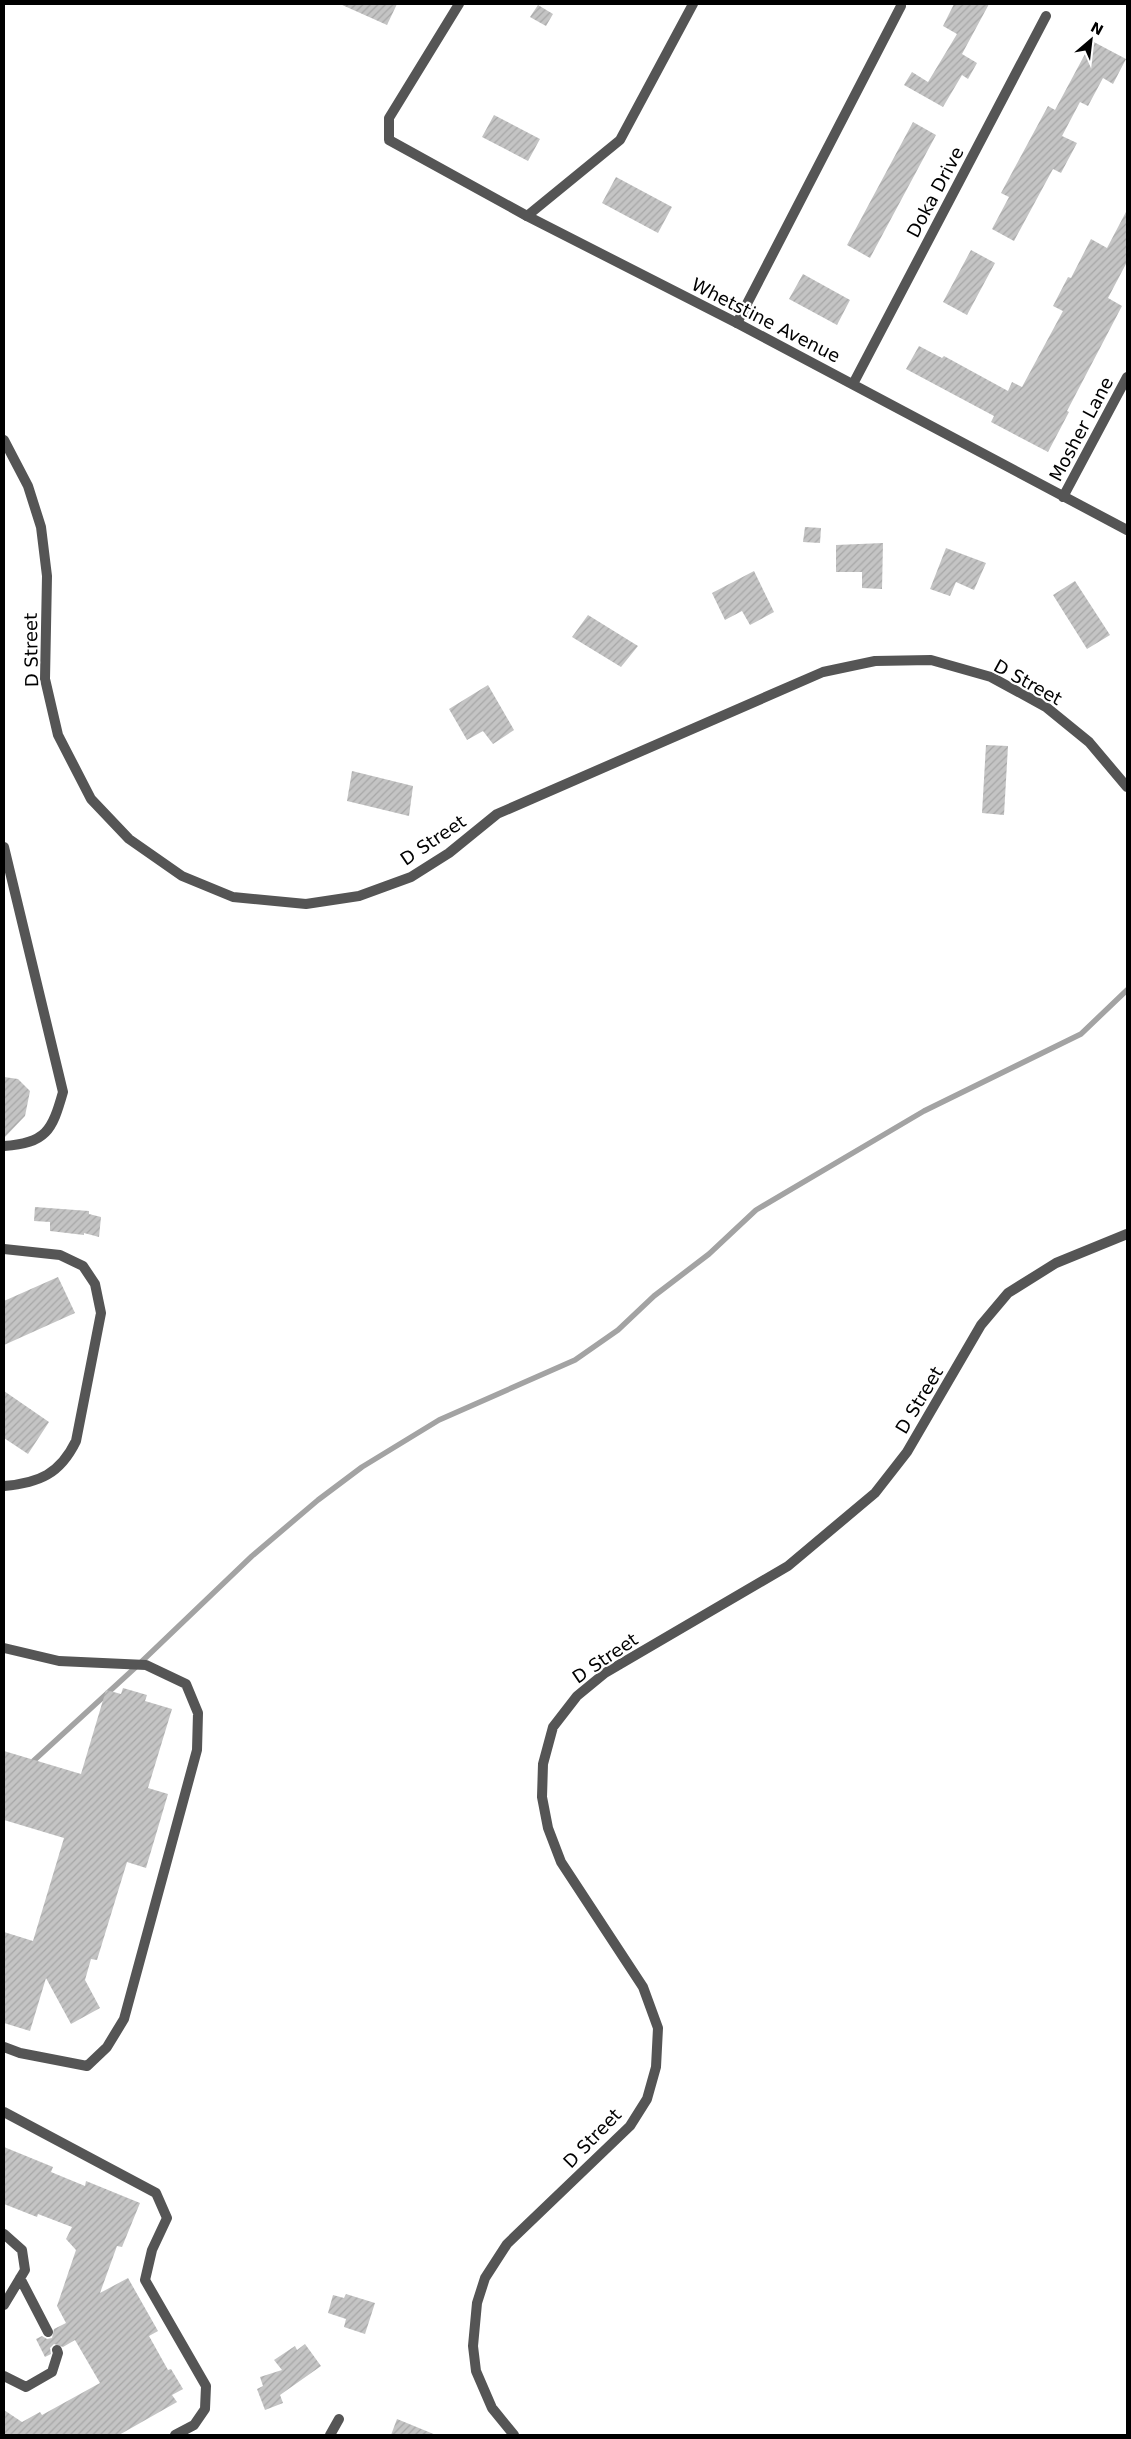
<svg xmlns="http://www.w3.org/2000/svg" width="1131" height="2439" font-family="'DejaVu Sans',sans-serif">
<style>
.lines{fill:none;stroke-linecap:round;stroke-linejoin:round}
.stream{stroke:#a3a3a3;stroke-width:5.5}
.building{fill:url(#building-hatch)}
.service{stroke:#555;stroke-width:10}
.minor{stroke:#555;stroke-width:10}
.labels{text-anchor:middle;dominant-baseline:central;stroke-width:4.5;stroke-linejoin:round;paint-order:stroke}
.street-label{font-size:18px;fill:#000;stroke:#fff}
</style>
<defs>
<pattern id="building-hatch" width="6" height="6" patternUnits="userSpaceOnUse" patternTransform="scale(1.25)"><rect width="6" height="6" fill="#c4c4c4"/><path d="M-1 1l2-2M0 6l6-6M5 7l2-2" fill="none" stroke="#a7a7a7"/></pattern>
</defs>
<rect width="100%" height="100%" fill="#fff"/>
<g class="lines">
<path class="stream" d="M29 1765 137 1666 252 1556 318 1500 362 1467 439 1420 575 1360 618 1330 654 1296 709 1254 756 1210 924 1111 1081 1034 1127 990"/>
</g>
<path class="building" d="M340 4H397L387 25Z
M954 4H989L962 54 977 63 968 79 962 75 943 107 904 85 912 72 928 82 957 34 943 26Z
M538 5 553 14 546 26 530 17Z
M1092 41 1126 59 1113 84 1103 78 1088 106 1080 102 1062 136 1077 143 1061 173 1053 169 1014 241 992 229 1009 197 1001 193 1048 106 1055 110Z
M494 115 540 139 528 161 482 137Z
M913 122 936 135 870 258 847 245Z
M616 177 672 207 658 233 602 203Z
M1127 210V262L1108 298 1122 306 1067 411 1069 412 1048 452 991 422 994 416 906 369 919 346 942 358 944 356 1008 391 1012 382 1022 387 1063 311 1053 306 1068 277 1071 278 1091 239 1107 248Z
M971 250 995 263 967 315 943 302Z
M803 274 850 300 837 325 789 299Z
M805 527 821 528 820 543 803 542Z
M883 543 882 589 862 588V572H836V545Z
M946 548 986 563 974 590 956 582 950 596 930 589Z
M754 571 774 612 750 625 742 611 725 620 712 593Z
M1075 581 1110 635 1087 649 1053 595Z
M588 615 638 646 621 667 572 637Z
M488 685 514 730 493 744 483 731 467 740 449 709Z
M986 745 1008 746 1004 815 982 813Z
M352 771 413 786 409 816 347 801Z
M4 1077 18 1079 30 1091 25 1116 4 1138Z
M35 1207 89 1211V1214L101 1217 99 1237 84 1233V1235L50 1231V1222L34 1221Z
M58 1277 75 1313 4 1345V1301Z
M4 1391 49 1422 28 1454 4 1438Z
M123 1688 147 1695 145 1701 172 1709 148 1788 168 1794 146 1868 127 1862 97 1960 91 1959 85 1980 100 2008 71 2024 46 1978 30 2031 4 2023V1932L33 1941 64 1838 4 1820V1751L81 1774 106 1690 121 1694Z
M4 2147 53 2167 51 2172 85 2186 86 2181 140 2203 122 2247 117 2246 100 2293 128 2278 158 2331 149 2336 168 2370 171 2369 183 2389 172 2395 177 2402 119 2435H4V2410L22 2422 40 2412 42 2415 100 2383 75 2340 63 2347 54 2344 50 2348 51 2354 45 2357 36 2339 42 2336 47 2339 52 2338 54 2329 66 2323 57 2306 76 2250 66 2239 72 2227 38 2214 37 2217 4 2204Z
M346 2294 375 2303 365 2334 344 2327 346 2319 328 2313 333 2295 344 2298Z
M305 2344 321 2366 280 2395 283 2403 265 2410 257 2389 263 2386 260 2377 282 2370 274 2360 295 2346 297 2350Z
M397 2419 436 2435H391Z"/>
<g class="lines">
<path class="service" d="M527 216 620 140 693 4
M737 323 901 6
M4 440 28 486 41 527 47 576 45 679 58 735 91 799 129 839 182 876 233 897 306 904 359 896 411 877 449 853 497 814 823 672 875 661 931 660 991 677 1046 707 1089 742 1127 787
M4 847 63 1092C52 1131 46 1143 4 1146
M4 1249 60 1255 83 1266 95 1284 101 1313 76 1441C60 1474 39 1483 4 1486
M4 1648 59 1661 146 1665 186 1684 198 1713 197 1750 124 2019 107 2047 87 2066 20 2053 4 2047
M4 2234 22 2250 25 2270 4 2305
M20 2278 48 2332
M4 2376 26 2387 52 2372 58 2353 57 2350
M514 2435 492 2408 476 2371 473 2346 477 2303 485 2278 507 2244 630 2126 647 2099 656 2067 658 2028 643 1987 561 1862 548 1828 542 1797 543 1764 553 1727 577 1696 605 1673 788 1566 875 1493 907 1452 981 1325 1008 1293 1056 1263 1127 1234"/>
<path class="minor" d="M459 4 389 118V140L527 216 737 323 1127 530
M853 384 1046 16
M1063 497 1127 377
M4 2112 156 2193 167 2218 152 2250 145 2280 206 2386 205 2409 194 2425 175 2435
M330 2435 339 2419"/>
</g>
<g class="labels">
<g class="street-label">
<text transform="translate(935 192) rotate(-62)">Doka Drive</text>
<text transform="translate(766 320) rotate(27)">Whetstine Avenue</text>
<text transform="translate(1081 429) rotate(-62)">Mosher Lane</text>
<text transform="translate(31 650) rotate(-91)">D Street</text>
<text transform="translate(1028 682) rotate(29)">D Street</text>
<text transform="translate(433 840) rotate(-34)">D Street</text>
<text transform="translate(919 1400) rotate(-59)">D Street</text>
<text transform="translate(605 1658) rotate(-34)">D Street</text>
<text transform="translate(592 2138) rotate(-46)">D Street</text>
</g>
</g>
<rect width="1131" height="2439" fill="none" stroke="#000000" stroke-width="10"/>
<g transform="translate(1091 40) rotate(28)" stroke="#ffffff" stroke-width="4" paint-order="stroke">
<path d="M0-4L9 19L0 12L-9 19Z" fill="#000000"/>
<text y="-8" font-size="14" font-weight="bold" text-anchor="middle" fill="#000000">N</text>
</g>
</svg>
